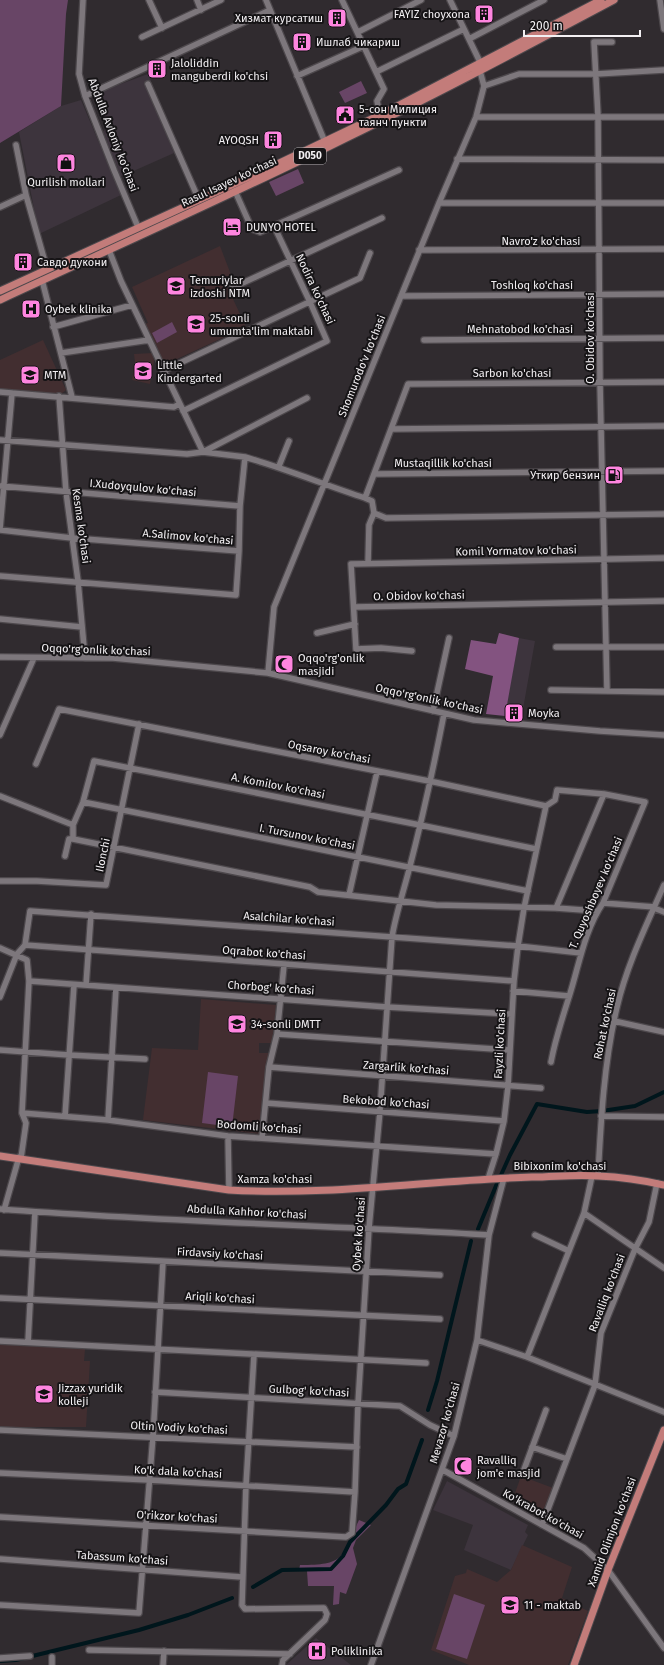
<svg xmlns="http://www.w3.org/2000/svg" width="664" height="1665" font-family="'Fira Sans',sans-serif">
<style>
.built{fill:#3d343d}
.education{fill:#422e30}
.green{fill:#684566}
.forest{fill:#835380}
.lines{fill:none;stroke-linecap:round;stroke-linejoin:round}
.canal{stroke:#00161c;stroke-width:4}
.minor-casing{stroke:#4d484c;stroke-width:8}
.major-casing{stroke:#4d484c;stroke-width:9}
.minor{stroke:#7d777c;stroke-width:5.5}
.major{stroke:#c37c7a;stroke-width:7}
.labels{text-anchor:middle;dominant-baseline:central;stroke-width:4;stroke-linejoin:round;paint-order:stroke}
.shield{fill:#161416;stroke:#b1aeb1;stroke-width:1}
.shield-label{font-size:10px;font-weight:bold;fill:#f3f0f3}
.poi-label{font-size:11px;fill:#f3f0f3;stroke:#161416;text-anchor:start}
.street-label{font-size:11px;fill:#f3f0f3;stroke:#161416}
</style>
<rect width="100%" height="100%" fill="#302b2f"/>
<path class="built" d="M148 74 151 81 145 83 174 153 120 177 103 131 109 129 96 93Z
M81 100 121 195 39 234 19 132 61 106Z
M519 638 535 641 523 709 506 707Z
M447 1481 528 1525 525 1532 528 1535 511 1570 464 1550 473 1525 433 1510Z
M316 1638 351 1665H286Z"/>
<path class="education" d="M220 246 233 280 226 284 246 327 164 365 145 324 148 323 132 287Z
M43 340 66 390 60 395 0 390V360Z
M153 353 154 361 150 384 132 380 135 362 134 354Z
M201 999 276 1005 272 1043H259V1053H269L261 1134 143 1120 152 1048 198 1050Z
M0 1344 85 1349 84 1361H90L86 1427H0Z
M521 1476 553 1488 542 1513 513 1499Z
M522 1545 572 1567 562 1598 588 1611 568 1665H469L431 1650 455 1576 466 1573 467 1569 497 1582 511 1570Z"/>
<path class="green" d="M0 0H68L66 14 61 106 0 143Z
M361 81 367 93 345 103 339 92Z
M298 169 304 183 276 196 269 182Z
M172 322 177 332 157 343 152 333Z
M208 1072 238 1076 232 1127 202 1123Z
M359 1520 371 1525 356 1540 353 1548 357 1564 346 1594 340 1592 339 1604 333 1605 334 1586H308L307 1571 299 1570 300 1565C346 1565 341 1558 359 1520Z
M454 1594 485 1605 467 1659 436 1649Z"/>
<path class="forest" d="M499 633 519 638 505 716 486 714 493 676 465 669 471 640 496 644Z"/>
<g class="lines">
<path class="canal" d="M501 1175 510 1155 537 1104 587 1112 602 1111 635 1106 664 1092
M478 1229 498 1181
M428 1410 437 1381 471 1241
M253 1587 282 1570 331 1569 343 1556 350 1542 386 1505 398 1489 406 1484 422 1440
M0 1661 16 1660 139 1630 188 1615 232 1598"/>
<defs>
<path id="minor" d="M83 0 79 74 85 96 114 170 138 227
M149 0 162 28
M197 0 201 10
M266 0 325 142
M342 0 384 89 377 101 380 115
M450 0 481 64
M660 0 664 29
M358 32 421 0
M142 37 221 0
M469 39 544 0
M376 72 464 29
M297 76 364 46
M148 84 199 200
M484 86 519 74H596L664 70
M85 96 270 10
M476 117H664
M16 145 26 195 47 269
M457 159 664 160
M439 203H664
M0 207 26 195
M274 226 399 170
M109 250 121 281 203 452
M419 250 664 249
M42 280 72 397
M232 288 382 218
M401 296 664 294
M53 327 132 305
M424 340 664 338
M61 353 149 340
M163 371 360 278 370 253
M0 392 174 407 179 404
M59 396 66 492 78 581 85 658
M183 411 327 341 310 302 274 226 260 232 252 229 235 191
M391 429 664 426
M0 440 187 454 203 452 307 398
M203 452 245 457 240 506
M245 457C286 469 325 485 365 498L374 474 664 471
M279 466 289 441
M374 474 408 384 664 382
M0 486 240 506 239 551
M365 498 372 501 374 513 369 525 368 563
M374 513 386 518 664 514
M0 529 12 393
M0 530 72 538 239 551 236 595 0 576
M354 607 664 601
M0 619 82 627
M317 633 355 624
M556 647H664
M412 651 381 648 356 649 351 564 664 558
M0 657 113 658 268 673 474 720 600 731 664 735
M268 673 274 607 439 203 476 117 484 86 480 71
M551 690 664 692
M607 690 600 383 598 116 594 42H612
M433 711 449 638
M0 735 34 658
M36 764 59 709 434 782 546 806 555 800 557 790 604 794 645 802 603 903C584 931 579 966 569 997 562 1019 555 1040 551 1062
M0 796 73 825
M83 802 528 891
M73 839V825L83 802 94 761 420 825 536 849
M65 856 69 839H73L310 887 318 892 436 905 556 908 597 911
M0 881H37L106 885 139 724
M349 895 377 772
M603 903 655 907
M556 908 604 794
M654 908 664 912
M25 945 30 911 518 946 581 953
M0 948 27 960 29 981 22 1113 26 1123 21 1158
M29 981 387 1007 512 1014
M86 985 91 914
M513 991 569 996
M0 997 17 954 25 945 514 981
M614 1021 664 1032
M277 1034 509 1050
M0 1050 69 1055 145 1059
M269 1067 541 1088
M266 1103 504 1121
M22 1113 108 1120 228 1136 496 1154
M65 1116 74 985
M601 1116 664 1117
M108 1120 116 988
M228 1136 229 1190
M262 1138 269 1067 277 1034 284 965
M598 1176C601 1119 604 1062 617 1007 627 964 647 924 664 885
M488 1179 496 1154 504 1121 508 1086 514 981 518 946 524 908 546 806
M0 1209C163 1222 326 1225 489 1235
M4 1210 19 1157
M584 1213 664 1268
M535 1235 569 1251
M0 1253 440 1275
M0 1298 440 1319
M477 1340 527 1357 664 1412
M0 1341 426 1363
M28 1342 35 1212
M254 1355 246 1485 242 1605 245 1609 324 1608 327 1614 325 1620 283 1660 282 1665
M527 1357 584 1213 592 1176
M155 1392 400 1406 430 1425 454 1436
M0 1430 357 1447
M532 1447 567 1459
M443 1470 584 1548 608 1570 664 1648
M0 1473 149 1480 355 1492
M522 1475 546 1410
M0 1517 346 1537 352 1533 355 1492 358 1404 369 1228 380 1111 392 937C396 913 404 890 410 866 423 816 434 765 444 714
M542 1525 595 1385 601 1333 635 1249 649 1222 657 1183
M0 1559 242 1577
M0 1605 139 1613 153 1436 163 1262
M89 1650 290 1654
M52 1657V1665
M0 1658 30 1656
M163 1665 164 1651
M371 1665 454 1436 477 1340 489 1235 504 1178"/>
<path id="major" d="M0 291 267 169 380 115 601 0
M0 300C110 249 221 200 330 146 426 100 520 50 614 0
M0 1156 229 1190C330 1196 431 1180 532 1177 554 1177 576 1174 598 1176 620 1177 642 1180 664 1185
M574 1665 608 1570 664 1430"/>
</defs>
<use href="#minor" class="minor-casing"/>
<use href="#major" class="major-casing"/>
<use href="#minor" class="minor"/>
<use href="#major" class="major"/>
</g>
<defs>
<symbol id="building-square" viewBox="-11 -11 22 22"><rect x="-9" y="-9" width="18" height="18" rx="4" fill="#fe85df" stroke="#161416"/><path d="M-4-6H4V6H1V3H-1V6H-4ZM-2.5-4.3h1.7v1.8h-1.7ZM.8-4.3h1.7v1.8H.8ZM-2.5-1h1.7V.8h-1.7ZM.8-1h1.7V.8H.8Z" fill="#111"/></symbol>
<symbol id="civic-square" viewBox="-11 -11 22 22"><rect x="-9" y="-9" width="18" height="18" rx="4" fill="#fe85df" stroke="#161416"/><path d="M-.6-6.5H3V-4.5H.6V-3L4-1V1h2V6H-6V1h2V-1L-.6-3ZM-1.2 2.5V6h2.4V2.5Z" fill="#111"/></symbol>
<symbol id="shop-square" viewBox="-11 -11 22 22"><rect x="-9" y="-9" width="18" height="18" rx="4" fill="#fe85df" stroke="#161416"/><path d="M-5-2.5h2.3a2.7 3.5 0 0 1 5.4 0H5L5.5 6h-11ZM-1.5-2.5h3a1.5 2.3 0 0 0-3 0Z" fill="#111"/></symbol>
<symbol id="hotel-square" viewBox="-11 -11 22 22"><rect x="-9" y="-9" width="18" height="18" rx="4" fill="#fe85df" stroke="#161416"/><path d="M-6-4.5h1.5V1H6V5H4.5V3h-9V5H-6ZM-4 0a1.8 1.8 0 1 1 3.6 0ZM.5 0V-2.5h3Q6-2.5 6 0Z" fill="#111"/></symbol>
<symbol id="school-square" viewBox="-11 -11 22 22"><rect x="-9" y="-9" width="18" height="18" rx="4" fill="#fe85df" stroke="#161416"/><path d="M0-5L7-2L0 1L-7-2ZM-4 1L0 2.5L4 1V4Q0 6-4 4Z" fill="#111"/></symbol>
<symbol id="hospital-square" viewBox="-11 -11 22 22"><rect x="-9" y="-9" width="18" height="18" rx="4" fill="#fe85df" stroke="#161416"/><path d="M-5-5h3v3.5h4V-5h3V5h-3V1.5h-4V5h-3Z" fill="#111"/></symbol>
<symbol id="fuel-square" viewBox="-11 -11 22 22"><rect x="-9" y="-9" width="18" height="18" rx="4" fill="#fe85df" stroke="#161416"/><path d="M-5.5-6h7V0h2V4h1.3V-2.5L3-4.5l.8-.8L6-3V5H2.5V1h-1V6h-7ZM-4.2-4.7v3.2H.2V-4.7Z" fill="#111"/></symbol>
<symbol id="mosque-square" viewBox="-11 -11 22 22"><rect x="-9" y="-9" width="18" height="18" rx="4" fill="#fe85df" stroke="#161416"/><path d="M3.5-4.9A6 6 0 1 0 3.5 4.9A5 5 0 1 1 3.5-4.9Z" fill="#111"/></symbol>
<symbol id="university-square" viewBox="-11 -11 22 22"><rect x="-9" y="-9" width="18" height="18" rx="4" fill="#fe85df" stroke="#161416"/><path d="M0-5L7-2L0 1L-7-2ZM-4 1L0 2.5L4 1V4Q0 6-4 4Z" fill="#111"/></symbol>
</defs>
<g fill-rule="evenodd">
<use href="#building-square" x="473" y="3" width="22" height="22"/>
<use href="#building-square" x="326" y="7" width="22" height="22"/>
<use href="#building-square" x="291" y="31" width="22" height="22"/>
<use href="#building-square" x="146" y="58" width="22" height="22"/>
<use href="#civic-square" x="334" y="104" width="22" height="22"/>
<use href="#building-square" x="262" y="129" width="22" height="22"/>
<use href="#shop-square" x="55" y="152" width="22" height="22"/>
<use href="#hotel-square" x="221" y="216" width="22" height="22"/>
<use href="#building-square" x="12" y="251" width="22" height="22"/>
<use href="#school-square" x="165" y="275" width="22" height="22"/>
<use href="#hospital-square" x="20" y="298" width="22" height="22"/>
<use href="#school-square" x="185" y="313" width="22" height="22"/>
<use href="#school-square" x="132" y="360" width="22" height="22"/>
<use href="#school-square" x="19" y="364" width="22" height="22"/>
<use href="#fuel-square" x="603" y="464" width="22" height="22"/>
<use href="#mosque-square" x="273" y="653" width="22" height="22"/>
<use href="#building-square" x="503" y="702" width="22" height="22"/>
<use href="#school-square" x="226" y="1013" width="22" height="22"/>
<use href="#university-square" x="33" y="1383" width="22" height="22"/>
<use href="#mosque-square" x="452" y="1455" width="22" height="22"/>
<use href="#school-square" x="499" y="1594" width="22" height="22"/>
<use href="#hospital-square" x="306" y="1640" width="22" height="22"/>
</g>
<g class="labels">
<rect class="shield" x="294" y="148" width="32" height="16" rx="3"/>
<g class="shield-label">
<text x="310" y="156">D050</text>
</g>
<g class="poi-label">
<text x="470" y="14" text-anchor="end">FAYIZ choyxona</text>
<text x="323" y="18" text-anchor="end">Хизмат курсатиш</text>
<text x="316" y="42">Ишлаб чикариш</text>
<text x="171" y="63">Jaloliddin<tspan x="171" dy="13">manguberdi ko'chsi</tspan></text>
<text x="359" y="109">5-сон Милиция<tspan x="359" dy="13">таянч пункти</tspan></text>
<text x="259" y="140" text-anchor="end">AYOQSH</text>
<text x="66" y="182" text-anchor="middle">Qurilish mollari</text>
<text x="246" y="227">DUNYO HOTEL</text>
<text x="37" y="262">Савдо дукони</text>
<text x="190" y="280">Temuriylar<tspan x="190" dy="13">izdoshi NTM</tspan></text>
<text x="45" y="309">Oybek klinika</text>
<text x="210" y="318">25-sonli<tspan x="210" dy="13">umumta'lim maktabi</tspan></text>
<text x="157" y="365">Little<tspan x="157" dy="13">Kindergarted</tspan></text>
<text x="44" y="375">MTM</text>
<text x="600" y="475" text-anchor="end">Уткир бензин</text>
<text x="298" y="658">Oqqo'rg'onlik<tspan x="298" dy="13">masjidi</tspan></text>
<text x="528" y="713">Moyka</text>
<text x="251" y="1024">34-sonli DMTT</text>
<text x="58" y="1388">Jizzax yuridik<tspan x="58" dy="13">kolleji</tspan></text>
<text x="477" y="1460">Ravalliq<tspan x="477" dy="13">jom'e masjid</tspan></text>
<text x="524" y="1605">11 - maktab</text>
<text x="331" y="1651">Poliklinika</text>
</g>
<g class="street-label">
<text transform="translate(113 135) rotate(69)">Abdulla Avloniy ko'chasi</text>
<text transform="translate(229 182) rotate(-25)">Rasul Isayev ko'chasi</text>
<text x="541" y="241">Navro'z ko'chasi</text>
<text x="532" y="285">Toshloq ko'chasi</text>
<text transform="translate(315 289) rotate(65)">Nodira ko'chasi</text>
<text x="520" y="329">Mehnatobod ko'chasi</text>
<text transform="translate(590 338) rotate(-90)">O. Obidov ko'chasi</text>
<text transform="translate(362 366) rotate(-68)">Shomurodo'v ko'chasi</text>
<text x="512" y="373">Sarbon ko'chasi</text>
<text x="443" y="463">Mustaqillik ko'chasi</text>
<text transform="translate(143 488) rotate(5)">I.Xudoyqulov ko'chasi</text>
<text transform="translate(81 526) rotate(82)">Kesma ko'chasi</text>
<text transform="translate(188 537) rotate(5)">A.Salimov ko'chasi</text>
<text transform="translate(516 551) rotate(-1)">Komil Yormatov ko'chasi</text>
<text transform="translate(419 596) rotate(-1)">O. Obidov ko'chasi</text>
<text transform="translate(96 650) rotate(2)">Oqqo'rg'onlik ko'chasi</text>
<text transform="translate(429 699) rotate(12)">Oqqo'rg'onlik ko'chasi</text>
<text transform="translate(329 752) rotate(11)">Oqsaroy ko'chasi</text>
<text transform="translate(278 786) rotate(11)">A. Komilov ko'chasi</text>
<text transform="translate(307 837) rotate(11)">I. Tursunov ko'chasi</text>
<text transform="translate(103 855) rotate(-78)">Ilonchi</text>
<text transform="translate(596 893) rotate(-67)">T. Quyoshboyev ko'chasi</text>
<text transform="translate(289 919) rotate(4)">Asalchilar ko'chasi</text>
<text transform="translate(264 953) rotate(4)">Oqrabot ko'chasi</text>
<text transform="translate(271 988) rotate(4)">Chorbog' ko'chasi</text>
<text transform="translate(605 1024) rotate(-78)">Rohat ko'chasi</text>
<text transform="translate(500 1044) rotate(-87)">Fayzli ko'chasi</text>
<text transform="translate(406 1068) rotate(4)">Zargarlik ko'chasi</text>
<text transform="translate(386 1102) rotate(4)">Bekobod ko'chasi</text>
<text transform="translate(259 1127) rotate(4)">Bodomli ko'chasi</text>
<text x="560" y="1166">Bibixonim ko'chasi</text>
<text x="275" y="1179">Xamza ko'chasi</text>
<text transform="translate(247 1212) rotate(3)">Abdulla Kahhor ko'chasi</text>
<text transform="translate(359 1234) rotate(-86)">Oybek ko'chasi</text>
<text transform="translate(220 1254) rotate(3)">Firdavsiy ko'chasi</text>
<text transform="translate(607 1293) rotate(-69)">Ravalliq ko'chasi</text>
<text transform="translate(220 1298) rotate(3)">Ariqli ko'chasi</text>
<text transform="translate(309 1391) rotate(3)">Gulbog' ko'chasi</text>
<text transform="translate(445 1423) rotate(-74)">Mevazor ko'chasi</text>
<text transform="translate(179 1428) rotate(3)">Oltin Vodiy ko'chasi</text>
<text transform="translate(178 1472) rotate(3)">Ko'k dala ko'chasi</text>
<text transform="translate(543 1514) rotate(29)">Ko'krabot ko'chasi</text>
<text transform="translate(177 1517) rotate(3)">O'rikzor ko'chasi</text>
<text transform="translate(612 1532) rotate(-69)">Xamid Olimjon ko'chasi</text>
<text transform="translate(122 1558) rotate(4)">Tabassum ko'chasi</text>
</g>
</g>
<path d="M524 30v6h116v-6" fill="none" stroke="#f3f0f3" stroke-width="2"/>
<text x="530" y="30" font-size="12" fill="#f3f0f3" stroke="#161416" stroke-width="3" paint-order="stroke">200 m</text>
</svg>
